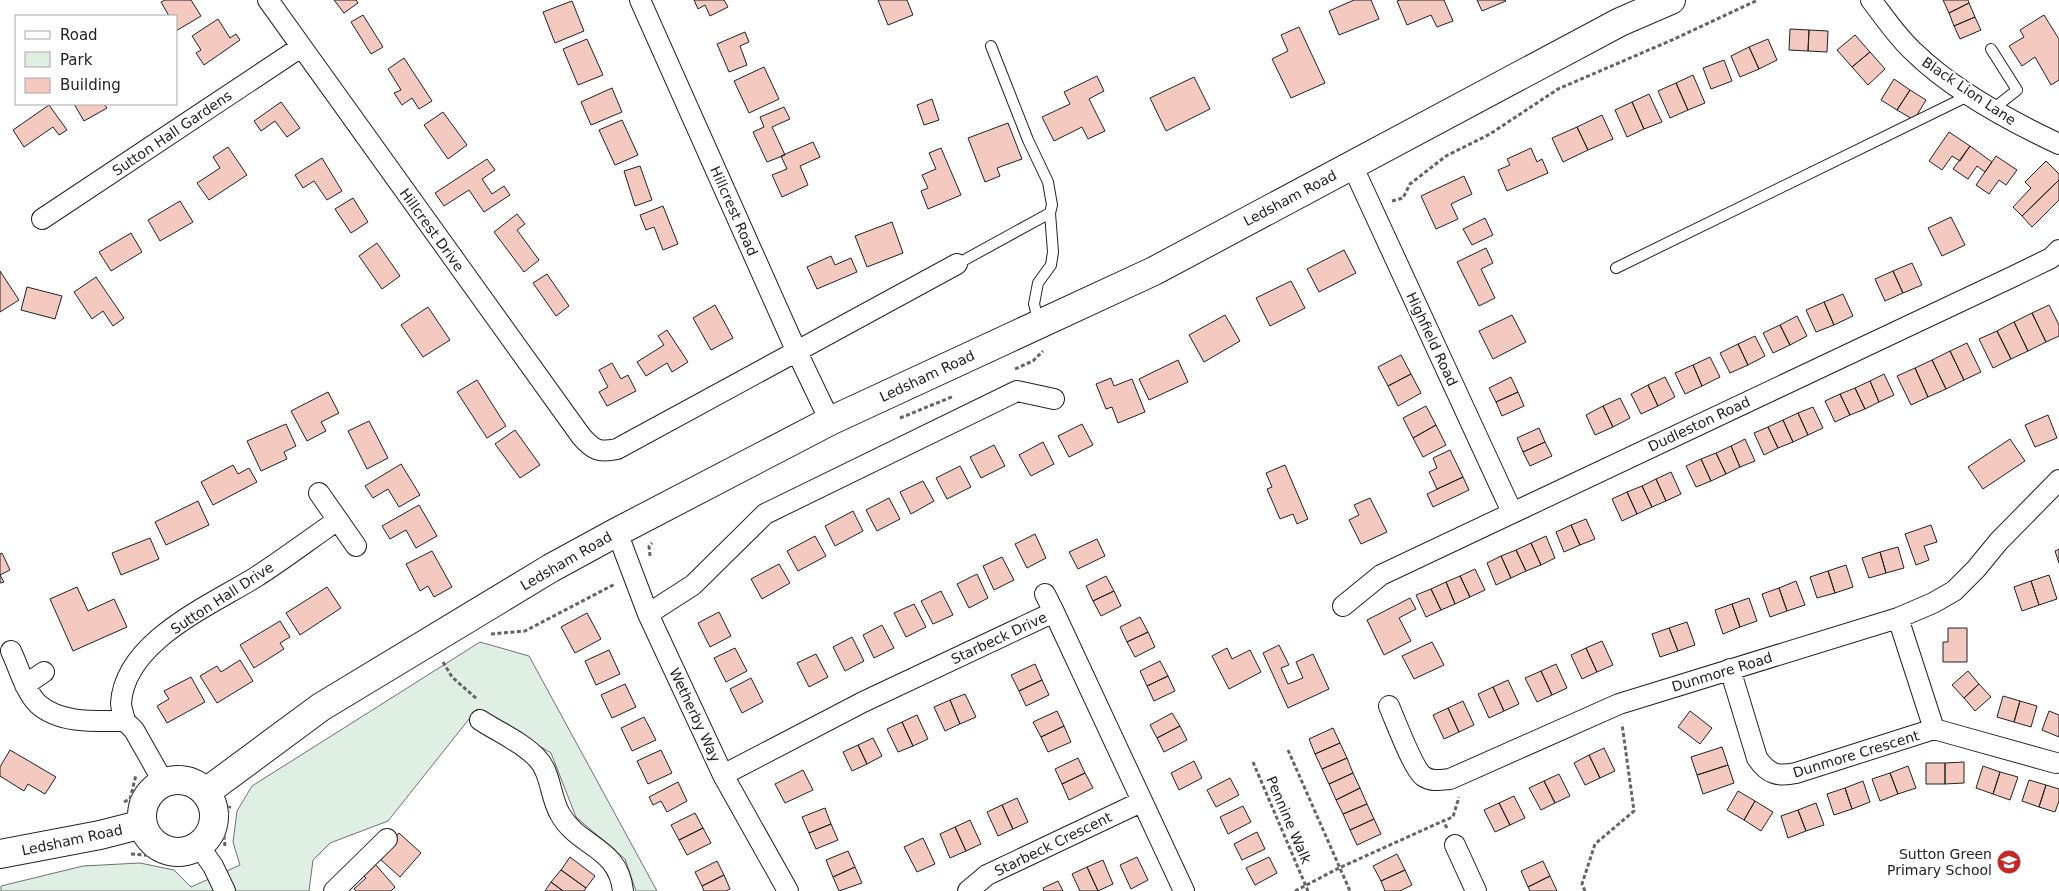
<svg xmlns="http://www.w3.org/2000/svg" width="2059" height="891" font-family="'DejaVu Sans',sans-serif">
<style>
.green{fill:#e0efe3;stroke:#6f6f6f}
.building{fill:#f3c9c0;stroke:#222}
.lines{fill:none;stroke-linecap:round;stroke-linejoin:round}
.lane-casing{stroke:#222;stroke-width:12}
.street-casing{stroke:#222;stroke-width:22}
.secondary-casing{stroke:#222;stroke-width:30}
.path{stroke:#646464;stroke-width:3;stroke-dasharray:4 2.5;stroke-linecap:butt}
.lane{stroke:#fff;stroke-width:10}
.street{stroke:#fff;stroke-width:20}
.secondary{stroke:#fff;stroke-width:28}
.labels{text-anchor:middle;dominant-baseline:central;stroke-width:4;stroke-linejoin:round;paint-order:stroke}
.street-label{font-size:14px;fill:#222;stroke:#fff}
.poi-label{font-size:14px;fill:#222;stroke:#fff;text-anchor:end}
</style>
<rect width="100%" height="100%" fill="#fff"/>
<path class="green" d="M480 642 529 656 657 891H636L625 859 576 817 551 753 477 709 388 821 330 843 313 860 309 891H1V886L83 866 140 863 174 870 191 887 240 865 233 842 237 811 252 786Z"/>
<path class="building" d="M165 0H191L201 16 176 31V16H169L161 2Z
M334 0H356L358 3 344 13Z
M694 0H724L728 7 710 16 705 5 698 9Z
M878 0H907L913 15 888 25Z
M1354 0H1371L1379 19 1339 35 1329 11Z
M1400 0H1444L1453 21 1437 27 1431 15 1407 25 1397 1Z
M1477 0H1505L1506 1 1482 11Z
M1943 0H1968L1969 3 1949 13Z
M572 1 584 31 555 43 543 12Z
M1969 3 1975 17 1954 26 1949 13Z
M363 15 383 47 371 54 351 22Z
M2044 15 2059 39V80L2051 85 2035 57 2022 66 2009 46 2024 37 2020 30Z
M1975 17 1981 30 1960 39 1954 26Z
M218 19 230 38 236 34 240 40 204 65 196 53 201 50 192 36Z
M1299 27 1325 83 1291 98 1272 59 1288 51 1281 35Z
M1790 29 1809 30 1808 51 1789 50Z
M1809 30 1828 31 1827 52 1808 51Z
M745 32 749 42 740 46 747 65 729 72 717 44Z
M1855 35 1870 52 1852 67 1837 50Z
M587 39 603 75 578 85 563 49Z
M1768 39 1777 60 1759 69 1749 47Z
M1749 47 1759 69 1740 77 1731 56Z
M1870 52 1885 69 1868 85 1852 67Z
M404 58 432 101 419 109 412 98 402 105 394 93 401 90 388 69Z
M1724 60 1732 81 1711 89 1703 68Z
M764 67 779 99 749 113 734 81Z
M1693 75 1705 103 1688 110 1676 83Z
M1097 76 1104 91 1089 99 1105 131 1088 139 1082 127 1054 141 1042 117 1070 104 1064 92Z
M1194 77 1210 109 1166 131 1150 98Z
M1894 79 1910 90 1897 110 1881 100Z
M1676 83 1688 110 1670 118 1658 91Z
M612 88 622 112 591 125 581 102Z
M1910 90 1926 100 1914 120 1897 110Z
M1649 94 1662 122 1644 129 1632 102Z
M932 99 939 120 924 125 917 105Z
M281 102 300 128 287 137 275 121 261 131 254 121Z
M1632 102 1644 129 1627 137 1615 110Z
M74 104H104L107 108 84 121Z
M49 105 67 130 59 135 53 127 24 147 13 130Z
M784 107 790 119 772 127 785 155 767 162 753 132 764 127 760 117Z
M443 112 467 145 448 159 424 125Z
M1602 115 1613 139 1588 150 1577 127Z
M622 120 638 155 615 165 599 130Z
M1008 123 1022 159 997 168 1000 176 985 182 968 138Z
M1577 127 1588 150 1563 162 1552 138Z
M1949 132 1970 146 1960 161 1952 156 1942 170 1929 161Z
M813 142 820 157 800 166 808 185 782 197 772 175 787 169 781 156Z
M1970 146 1992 162 1985 172 1977 166 1968 179 1953 169Z
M228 147 247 175 209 200 197 183 220 168 213 157Z
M941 148 961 195 928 209 921 191 928 188 922 175 936 169 929 153Z
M1531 148 1537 162 1542 159 1548 173 1507 191 1498 170 1510 165 1507 159Z
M1996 156 2017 170 2006 185 1999 180 1989 194 1976 185Z
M322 158 342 191 327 200 314 181 303 188 295 175Z
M487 159 495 170 482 179 492 194 504 186 510 195 484 212 469 190 444 206 435 193Z
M2046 161 2059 174V180L2022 216 2013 207 2031 188 2025 182Z
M640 166 652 200 635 206 624 171Z
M1464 176 1472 194 1451 204 1458 219 1436 229 1421 196Z
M2059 180V200L2032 227 2022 216Z
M353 198 368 222 351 233 335 209Z
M180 201 193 222 160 241 148 220Z
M663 206 678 244 663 250 654 227 646 230 640 215Z
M517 214 525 224 517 230 539 260 524 272 494 232Z
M1951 217 1965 245 1942 256 1928 228Z
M1485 218 1493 235 1472 245 1463 229Z
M892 222 903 253 867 267 855 236Z
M131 233 142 252 111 271 99 252Z
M377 243 400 276 382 289 359 256Z
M1486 248 1493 263 1481 269 1495 298 1479 306 1457 262Z
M1344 250 1356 273 1319 292 1307 269Z
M831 256 835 265 851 258 857 272 817 289 807 267Z
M1912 263 1922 285 1903 293 1893 271Z
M0 271 19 300 0 312Z
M1893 271 1903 293 1885 301 1875 279Z
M547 274 569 306 556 316 533 283Z
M96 277 124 318 113 326 103 311 92 319 74 292Z
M1291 281 1305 308 1270 326 1256 298Z
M27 287 62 296 55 319 21 310Z
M1843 294 1853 316 1834 325 1824 302Z
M1824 302 1834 325 1816 332 1806 310Z
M715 305 733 338 711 350 693 318Z
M2049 305 2059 325V336L2046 342 2032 313Z
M428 307 450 340 423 357 401 325Z
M2032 313 2046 342 2028 351 2014 322Z
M1225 315 1240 341 1204 362 1189 335Z
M1512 315 1526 342 1493 359 1479 331Z
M1797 316 1807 336 1790 345 1780 325Z
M2014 322 2028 351 2011 359 1997 331Z
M1780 325 1790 345 1773 353 1763 333Z
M667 330 688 362 672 372 667 363 646 376 637 362 664 345 658 336Z
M1997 331 2011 359 1993 368 1979 339Z
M1755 336 1765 356 1748 365 1738 344Z
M1967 343 1981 372 1964 380 1950 351Z
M1738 344 1748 365 1730 373 1720 353Z
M1950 351 1964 380 1946 389 1932 360Z
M1401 355 1411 374 1388 386 1378 367Z
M1710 357 1720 377 1702 386 1693 365Z
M1178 360 1188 382 1149 400 1139 379Z
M1932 360 1946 389 1928 397 1915 368Z
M612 363 621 379 628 375 636 391 607 406 599 392 608 387 599 370Z
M1693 365 1702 386 1685 394 1675 373Z
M1915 368 1928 397 1911 405 1897 376Z
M1411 374 1421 393 1398 406 1388 386Z
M1884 374 1894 395 1879 402 1870 381Z
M1511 377 1518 392 1496 402 1489 388Z
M1665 377 1675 397 1658 406 1648 385Z
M1111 378 1114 386 1132 379 1145 412 1118 423 1112 407 1106 409 1096 384Z
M477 380 506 426 487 438 457 392Z
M1870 381 1879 402 1865 409 1855 388Z
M1648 385 1658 406 1641 414 1631 394Z
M1855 388 1865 409 1850 415 1840 394Z
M328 392 339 413 321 422 326 431 307 441 291 411Z
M1518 392 1524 406 1502 416 1496 402Z
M1840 394 1850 415 1835 422 1825 401Z
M1620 398 1630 418 1613 427 1603 406Z
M1426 406 1436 425 1413 438 1403 418Z
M1603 406 1613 427 1595 435 1586 415Z
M1813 407 1823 428 1808 435 1798 413Z
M1798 413 1808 435 1793 442 1783 420Z
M2048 415 2057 438 2035 447 2025 425Z
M1783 420 1793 442 1778 448 1768 427Z
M369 421 388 458 367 469 348 431Z
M286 424 296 446 284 452 287 459 261 471 247 441Z
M1082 424 1093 445 1069 457 1058 436Z
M1436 425 1446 445 1423 457 1413 438Z
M1768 427 1778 448 1764 455 1754 433Z
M1539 428 1545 442 1523 452 1517 438Z
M515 430 540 465 520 478 495 444Z
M1745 439 1755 461 1740 467 1731 446Z
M2010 439 2025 461 1983 489 1968 467Z
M1043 442 1054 464 1031 476 1019 455Z
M1545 442 1552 456 1530 466 1523 452Z
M994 445 1005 466 981 478 970 457Z
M1731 446 1740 467 1726 474 1716 453Z
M1450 450 1463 477 1437 489 1429 472 1437 468 1433 458Z
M1716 453 1726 474 1711 481 1701 459Z
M1701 459 1711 481 1696 487 1686 466Z
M401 464 420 495 399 507 388 489 373 498 365 486Z
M233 465 238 474 249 468 257 482 213 505 201 482Z
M1285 465 1308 519 1297 524 1293 514 1280 519 1267 489 1272 487 1266 473Z
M960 466 971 487 947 499 936 478Z
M1671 472 1681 494 1666 501 1656 479Z
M1463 477 1469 490 1433 507 1427 494Z
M1656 479 1666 501 1652 507 1642 486Z
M923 481 934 501 911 514 900 492Z
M1642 486 1652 507 1637 514 1627 492Z
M1627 492 1637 514 1622 521 1612 499Z
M889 498 900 519 877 531 866 510Z
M1370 498 1387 532 1361 544 1349 520 1359 515 1354 505Z
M198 501 209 525 166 545 155 522Z
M419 505 437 536 416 548 406 530 390 539 382 526Z
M853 511 863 531 835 546 825 526Z
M1586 519 1595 539 1580 545 1571 525Z
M1571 525 1580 545 1564 552 1556 532Z
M1931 525 1937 542 1924 546 1929 560 1916 565 1905 534Z
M1035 534 1046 558 1027 568 1015 544Z
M815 536 826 556 798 571 787 551Z
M1546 536 1555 558 1541 565 1531 543Z
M150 538 159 559 121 575 112 553Z
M1097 539 1105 556 1078 569 1069 552Z
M1531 543 1541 565 1526 571 1516 550Z
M1898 547 1904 568 1886 573 1880 552Z
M2059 549V563L2055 551Z
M1516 550 1526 571 1511 578 1501 556Z
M432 551 452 587 434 597 428 586 420 591 406 564Z
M1880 552 1886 573 1869 578 1862 558Z
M2 553 10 570 0 575 4 582 0 583V554Z
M1501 556 1511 578 1496 585 1487 563Z
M1002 557 1014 580 994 590 983 566Z
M779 564 790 583 762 599 751 579Z
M1846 565 1853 587 1835 593 1828 571Z
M1475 569 1485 590 1470 597 1460 576Z
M1828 571 1835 593 1817 598 1810 577Z
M977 574 988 598 969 608 957 584Z
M2049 575 2057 599 2039 605 2031 581Z
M1106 576 1114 591 1093 601 1086 586Z
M1460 576 1470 597 1455 604 1446 582Z
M1796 581 1805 605 1787 611 1779 588Z
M2031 581 2039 605 2022 611 2014 587Z
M1446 582 1455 604 1441 610 1431 589Z
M77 587 88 611 114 599 127 627 73 651 50 599Z
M327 587 341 608 300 635 286 613Z
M1779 588 1787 611 1770 617 1762 594Z
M1431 589 1441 610 1426 617 1416 595Z
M941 591 953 615 933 624 921 601Z
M1114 591 1121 606 1101 616 1093 601Z
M1410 598 1416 609 1399 618 1411 641 1384 655 1367 620Z
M1749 598 1757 621 1740 627 1732 604Z
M914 604 926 627 906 637 894 613Z
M1732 604 1740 627 1723 634 1715 610Z
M719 612 731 636 710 647 698 623Z
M587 613 601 639 575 653 561 627Z
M1140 617 1148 632 1127 642 1120 627Z
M280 621 290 637 280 643 284 649 254 668 240 645Z
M1687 622 1695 645 1678 651 1669 628Z
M882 625 894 648 874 658 863 635Z
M1669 628 1678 651 1660 657 1652 634Z
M1948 628H1967V662H1943V642H1948Z
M1148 632 1155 647 1135 657 1127 642Z
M852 637 864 661 845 671 833 647Z
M1602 641 1613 665 1597 672 1586 648Z
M1432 642 1444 665 1414 679 1402 656Z
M1279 645 1289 665 1281 668 1288 684 1303 678 1296 662 1313 654 1329 689 1288 708 1263 653Z
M735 648 747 671 726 682 714 658Z
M1227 648 1232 659 1250 650 1261 672 1229 689 1212 656Z
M1586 648 1597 672 1582 679 1571 655Z
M609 650 620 674 596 685 585 661Z
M816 654 828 677 809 687 797 663Z
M240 660 253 681 217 703 200 676 217 666 221 672Z
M1160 661 1168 676 1147 686 1140 671Z
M1035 664 1042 680 1019 691 1011 675Z
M1556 664 1567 688 1552 695 1541 671Z
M1541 671 1552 695 1537 702 1525 678Z
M1968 671 1979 684 1964 698 1952 685Z
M1168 676 1175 691 1154 701 1147 686Z
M191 677 205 702 167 723 157 706 169 699 164 691Z
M751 678 763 702 742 713 730 689Z
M1042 680 1049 695 1026 706 1019 691Z
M1508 680 1519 704 1504 711 1493 687Z
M625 684 636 707 612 718 601 695Z
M1979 684 1991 697 1975 711 1964 698Z
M1493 687 1504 711 1489 718 1478 694Z
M965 694 976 717 960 724 950 700Z
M2003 696 2020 701 2014 722 1997 717Z
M950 700 960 724 945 731 934 707Z
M1463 701 1474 725 1459 732 1448 708Z
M2020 701 2037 706 2031 727 2014 722Z
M1448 708 1459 732 1444 739 1433 715Z
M1057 711 1064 726 1041 737 1033 722Z
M1690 711 1712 728 1700 744 1678 727Z
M2049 711 2059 715V737L2042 730Z
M1172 713 1180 726 1157 738 1150 725Z
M917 715 928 739 913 746 902 722Z
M644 717 656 740 632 751 621 728Z
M902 722 913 746 898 752 887 729Z
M1064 726 1071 742 1048 752 1041 737Z
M1180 726 1187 740 1164 752 1157 738Z
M1333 728 1340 743 1315 754 1309 739Z
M873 738 882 756 867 764 858 745Z
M1340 743 1347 758 1322 769 1315 754Z
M858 745 867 764 852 771 843 752Z
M1722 747 1728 765 1697 775 1691 757Z
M1604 748 1615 771 1600 778 1589 755Z
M10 750 56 777 45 794 28 784 24 791 0 776V767Z
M661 750 672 773 648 784 637 761Z
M1589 755 1600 778 1585 785 1574 763Z
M1078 758 1085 773 1062 784 1055 769Z
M1347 758 1353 773 1329 784 1322 769Z
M1194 761 1202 778 1179 790 1171 773Z
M1964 762V783L1945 784V763Z
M1926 763H1945V784H1926Z
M1728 765 1734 783 1703 794 1697 775Z
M1908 766 1916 788 1898 794 1890 773Z
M1983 766 2000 772 1993 794 1976 788Z
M803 770 813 790 785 803 775 784Z
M2000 772 2018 777 2010 800 1993 794Z
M1085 773 1093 788 1069 800 1062 784Z
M1353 773 1360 788 1336 800 1329 784Z
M1890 773 1898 794 1880 801 1872 779Z
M1559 774 1570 796 1555 803 1544 781Z
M1230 778 1239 795 1216 807 1207 790Z
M2029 780 2046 785 2039 807 2022 801Z
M1544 781 1555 803 1541 810 1529 788Z
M1863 781 1870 802 1852 809 1845 788Z
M678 782 687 801 667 812 661 801 653 805 649 797Z
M2046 785 2059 789V801L2055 812 2039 807Z
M1360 788 1367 804 1343 814 1336 800Z
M1845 788 1852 809 1834 815 1827 794Z
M1738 791 1755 801 1744 820 1727 810Z
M1514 796 1525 818 1510 825 1499 803Z
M1017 798 1028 822 1013 829 1002 805Z
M1755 801 1773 812 1761 831 1744 820Z
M1499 803 1510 825 1495 832 1484 810Z
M1816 803 1824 825 1806 831 1798 810Z
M1367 804 1374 819 1350 830 1343 814Z
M1002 805 1013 829 998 836 987 812Z
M1243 806 1251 822 1228 834 1220 817Z
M825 808 831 824 809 833 802 817Z
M1798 810 1806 831 1788 838 1781 816Z
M695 813 703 828 679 840 671 825Z
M1374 819 1381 834 1357 845 1350 830Z
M970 820 981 844 966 851 955 827Z
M831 824 838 840 816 849 809 833Z
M955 827 966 851 950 858 940 834Z
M703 828 711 843 687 855 679 840Z
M1257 832 1265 849 1242 860 1234 844Z
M399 833 421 853 400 877 380 859 388 845Z
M923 838 935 864 917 872 904 847Z
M848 851 855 867 833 877 826 860Z
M1397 854 1405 870 1381 881 1373 866Z
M570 857 595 876 586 888 561 870Z
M1137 857 1148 880 1131 889 1120 865Z
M1269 857 1277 873 1255 885 1246 868Z
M1103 860 1113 884 1098 891 1087 867Z
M717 861 724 875 702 886 695 872Z
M1543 861 1550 876 1528 887 1521 871Z
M375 864 395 887 391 891H356L354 889 366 878 363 875Z
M855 867 862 883 839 891 833 877Z
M1087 867 1098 891H1080L1072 874Z
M561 870 586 888 584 891H563L551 882Z
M1405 870 1412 885 1400 891H1385L1381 881Z
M724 875 730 889 726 891H704L702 886Z
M1550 876 1557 891H1530L1528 887Z
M1058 881 1063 891H1044L1043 888Z
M551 882 563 891H545Z"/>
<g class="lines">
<defs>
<path id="lane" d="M991 46 1028 140 1048 182 1052 205 1050 213 1053 252 1051 265 1038 283 1034 304 1039 323
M1991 49 2017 90 1993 109
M957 264 1050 213
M1616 268 1970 95"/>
<path id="street" d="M268 0 581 436C593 450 599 453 617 449L957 264
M640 0 796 350 830 421
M1871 0C1885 18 1898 38 1915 53 1952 89 2012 122 2059 144
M1352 165 1512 512
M42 219 301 47
M319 493 356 546
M617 532 648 614 723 775 788 891
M1045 594 1054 612
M1343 606 1381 575 2012 277 2051 258 2059 250
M648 614 693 585 765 514 1017 391 1054 399
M11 651C19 668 25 691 38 704 60 724 97 721 125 721 124 716 121 708 121 703 125 641 211 605 256 577 284 559 310 539 338 520
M1730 669 1757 758C1768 774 1777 777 1796 773L1934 729 1898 618
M25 685 44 672
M1389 706C1395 720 1413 768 1423 776 1432 782 1440 780 1450 779L1619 704 1898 618 1933 603 1954 591 1976 569 1999 541 2059 480
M480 720C498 732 522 742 537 758 551 772 550 797 560 814 579 848 618 846 623 891
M125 721 134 730 164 783
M1934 729 2056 763
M723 775 863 702 1054 612 1184 891
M1455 845 1476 891
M199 846 213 866 225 891
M334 891 387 839
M968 891 987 875 1141 802"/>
<path id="secondary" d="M142 816a36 36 0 1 1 72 0a36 36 0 1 1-72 0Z
M206 792 321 707 551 568 617 532 830 421 1154 271 1620 22 1671 0
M0 854 100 835 143 824"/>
</defs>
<use href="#lane" class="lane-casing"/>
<use href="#street" class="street-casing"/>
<use href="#secondary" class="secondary-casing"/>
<path class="path" d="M1392 201 1403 198 1410 184 1446 156 1490 134 1558 89 1672 40 1758 0
M1015 369 1033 361 1043 351
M900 418 954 396
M650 556 649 546 652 543
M491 634 525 631 615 584
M443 662 452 677 477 699
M1288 750 1350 891
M1253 762 1308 891
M180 766 189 771 192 769
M124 802 130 799 136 775
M1447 828 1443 821 1453 817 1459 797
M225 846 223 826 230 806
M131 854 168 857 186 864
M1295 891 1339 868 1443 821
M1585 891 1582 884 1595 844 1634 811 1622 724"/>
<use href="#lane" class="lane"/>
<use href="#street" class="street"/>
<use href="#secondary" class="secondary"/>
</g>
<defs>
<symbol id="school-disc" viewBox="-11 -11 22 22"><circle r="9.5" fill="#c62828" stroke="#fff"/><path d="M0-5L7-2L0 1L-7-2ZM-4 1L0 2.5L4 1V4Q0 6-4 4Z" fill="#fff"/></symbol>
</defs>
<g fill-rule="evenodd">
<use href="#school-disc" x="1995" y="848" width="28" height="28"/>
</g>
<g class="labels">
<g class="street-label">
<text transform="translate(1969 91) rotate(34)">Black Lion Lane</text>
<text transform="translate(172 133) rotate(-34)">Sutton Hall Gardens</text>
<text transform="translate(1290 198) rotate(-28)">Ledsham Road</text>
<text transform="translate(734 211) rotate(66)">Hillcrest Road</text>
<text transform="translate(432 230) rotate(54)">Hillcrest Drive</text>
<text transform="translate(1432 339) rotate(65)">Highfield Road</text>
<text transform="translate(927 376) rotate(-25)">Ledsham Road</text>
<text transform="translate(1699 424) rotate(-25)">Dudleston Road</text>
<text transform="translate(566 561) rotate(-30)">Ledsham Road</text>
<text transform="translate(222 598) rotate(-33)">Sutton Hall Drive</text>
<text transform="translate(999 638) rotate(-25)">Starbeck Drive</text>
<text transform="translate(1722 672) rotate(-17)">Dunmore Road</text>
<text transform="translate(695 715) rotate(65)">Wetherby Way</text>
<text transform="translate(1856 754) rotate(-17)">Dunmore Crescent</text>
<text transform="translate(1289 820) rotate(67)">Pennine Walk</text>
<text transform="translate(72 840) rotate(-12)">Ledsham Road</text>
<text transform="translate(1053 844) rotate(-26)">Starbeck Crescent</text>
</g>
<g class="poi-label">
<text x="1992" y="854">Sutton Green<tspan x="1992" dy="16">Primary School</tspan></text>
</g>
</g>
<rect x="15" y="15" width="162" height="90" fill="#ffffff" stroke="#a7a7a7"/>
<rect x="25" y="31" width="25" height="8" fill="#ffffff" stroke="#a7a7a7"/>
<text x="60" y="40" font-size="15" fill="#222222">Road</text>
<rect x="25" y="52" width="25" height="15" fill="#e0efe3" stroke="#a7a7a7"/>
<text x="60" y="65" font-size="15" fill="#222222">Park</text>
<rect x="25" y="78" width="25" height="15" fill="#f3c9c0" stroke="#a7a7a7"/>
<text x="60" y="90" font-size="15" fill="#222222">Building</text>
</svg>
